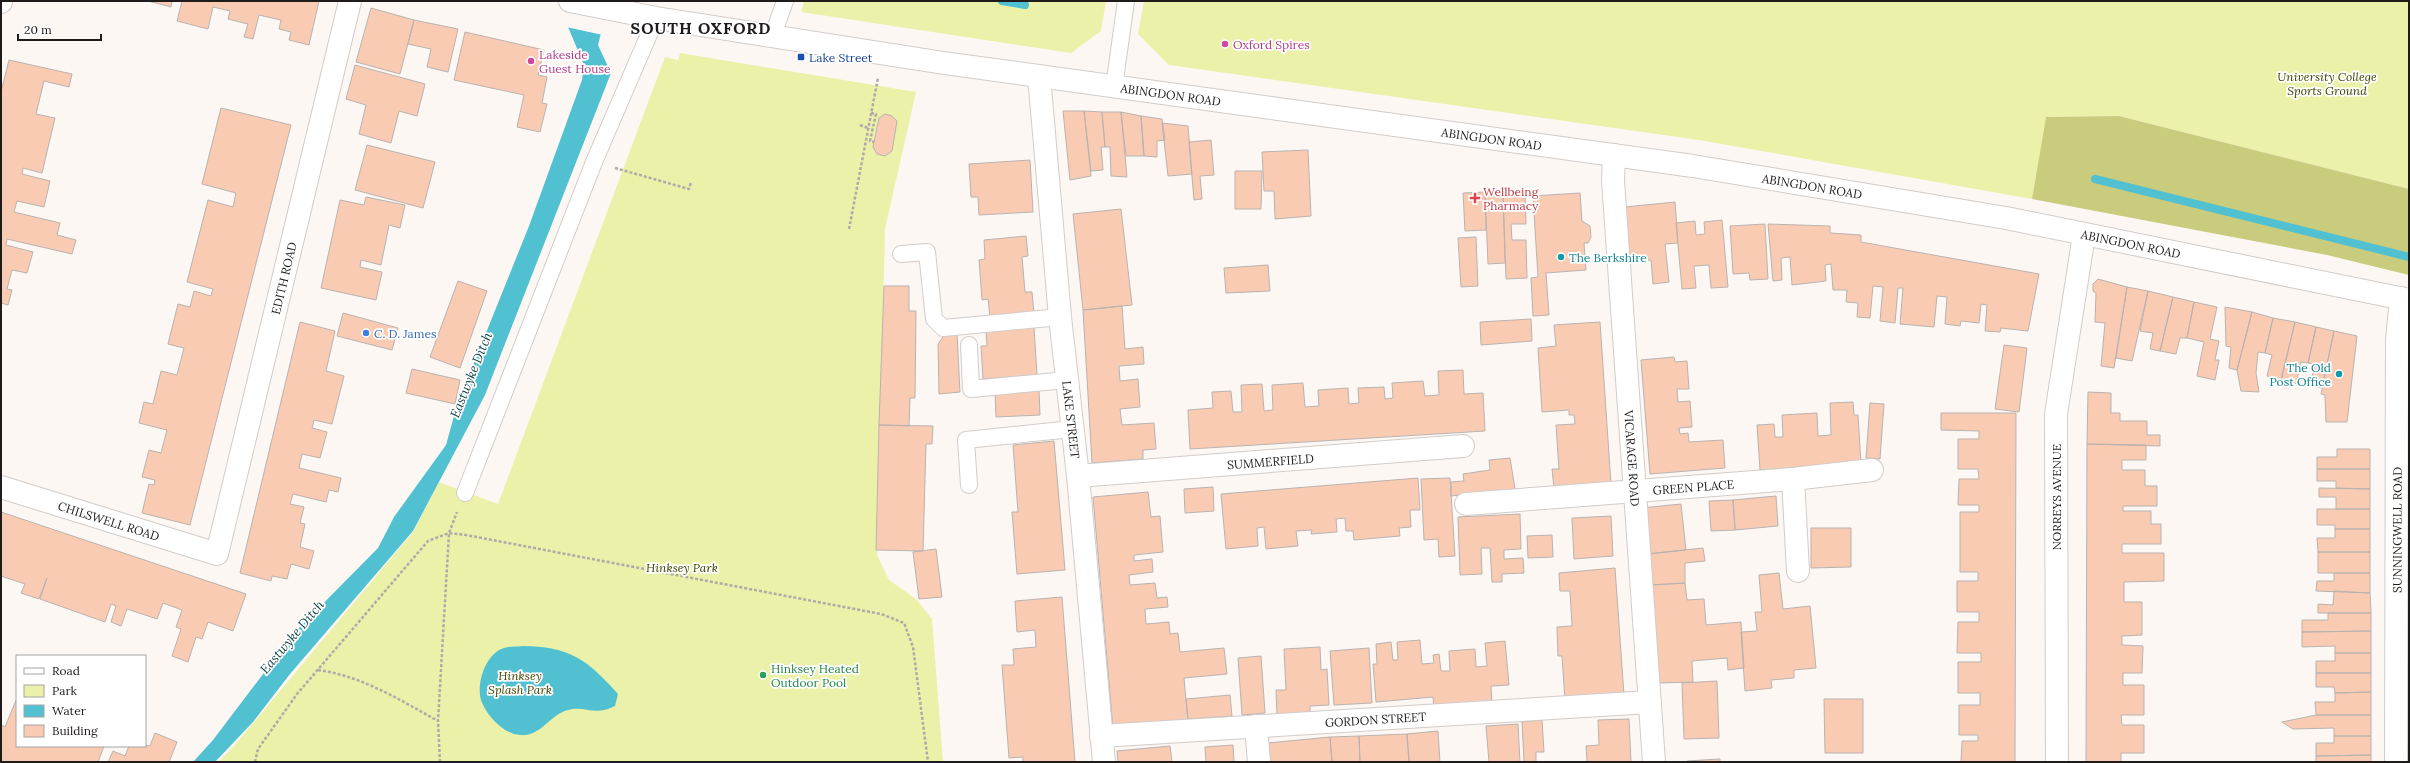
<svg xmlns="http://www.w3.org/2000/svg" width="2410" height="763" font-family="Lora,serif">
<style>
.green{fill:#ecf1aa}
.forest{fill:#c8cc7c}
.water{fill:#51c1d2}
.pier{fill:#fdf7f4}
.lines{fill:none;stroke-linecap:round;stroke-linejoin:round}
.stream{stroke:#51c1d2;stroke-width:8}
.building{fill:#facbb3;stroke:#b8b3b0}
.lane-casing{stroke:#d2ccc9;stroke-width:18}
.street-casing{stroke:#d2ccc9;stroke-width:24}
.primary-casing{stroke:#d2ccc9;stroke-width:24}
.path{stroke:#afaaa8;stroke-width:2.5;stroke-dasharray:3 2;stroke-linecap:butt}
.lane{stroke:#fff;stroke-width:16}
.street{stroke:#fff;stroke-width:22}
.primary{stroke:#fff;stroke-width:22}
.hotel-dot{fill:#d1479c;stroke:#fff;stroke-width:1.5}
.transit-dot{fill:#1a4fb4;stroke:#fff;stroke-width:1.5}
.health-dot{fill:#e0444e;stroke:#fff;stroke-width:1.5}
.culture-dot{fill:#0f9aa8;stroke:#fff;stroke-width:1.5}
.shop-dot{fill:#3f7fe0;stroke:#fff;stroke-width:1.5}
.leisure-dot{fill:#2e9e5b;stroke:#fff;stroke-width:1.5}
.labels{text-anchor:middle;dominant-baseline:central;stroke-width:3.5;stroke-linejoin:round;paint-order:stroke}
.hotel-label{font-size:12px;fill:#b23c85;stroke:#fff;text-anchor:start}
.transit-label{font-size:12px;fill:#164399;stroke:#fff;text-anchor:start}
.park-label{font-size:12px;font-style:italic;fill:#424402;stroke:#fff}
.street-label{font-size:12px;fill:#1e1b1a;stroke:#fff}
.health-label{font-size:12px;fill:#be3a42;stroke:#fff;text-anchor:start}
.culture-label{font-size:12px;fill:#0d838f;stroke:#fff;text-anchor:start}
.shop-label{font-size:12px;fill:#366cbe;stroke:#fff;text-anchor:start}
.leisure-label{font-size:12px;fill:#27864d;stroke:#fff;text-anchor:start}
.water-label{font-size:13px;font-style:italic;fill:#0e4249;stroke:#fff}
.district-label{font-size:16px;font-weight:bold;letter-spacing:1px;fill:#1e1b1a;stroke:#fff}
</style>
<rect width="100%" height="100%" fill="#fdf7f4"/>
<path class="green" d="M804 1H1106L1101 31 1071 53 801 12Z
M1144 1H2409V189L2119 116 2046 117 2032 199 1699 140 1169 65 1138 34Z
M680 53 916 92 885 229 877 555 889 580 916 599 932 619 943 762H218L233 747 413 532 439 482 498 504 665 57 678 60Z"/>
<path class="forest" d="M2119 116 2409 189V275L2327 255 2032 199 2046 117Z"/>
<path class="water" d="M609 1 598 45 611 73 485 395 413 531 290 674 253 722 215 762H193L213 740 295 632 378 548 394 517 446 445 457 405 529 226 582 80 584 65 568 27Z
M522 646C569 646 588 660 618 694L615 706C593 717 585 705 568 710 549 715 541 737 520 735 503 734 486 715 481 700 476 683 486 653 504 648 510 646 516 647 522 646Z"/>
<path class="pier" d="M570 1H611L603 35 566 27Z"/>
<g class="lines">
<path class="stream" d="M1002 1 1025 5
M2095 179 2409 257"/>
</g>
<path class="building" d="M148 1H172L171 7Z
M182 1H319L309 45 289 40 291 32 279 29 281 20 259 15 253 39 244 37 248 24 228 19 230 11 213 7 208 29 177 21Z
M371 8 414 20 400 74 356 62Z
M414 20 458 29 448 72 427 67 431 49 408 44Z
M465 32 544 50 538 75 547 77 542 103 547 104 540 132 517 127 524 95 454 80Z
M9 60 72 74 69 87 44 81 36 114 55 118 42 173 23 168 22 174 50 181 44 207 17 201 14 212 60 223 57 235 76 240 72 254 7 239 6 245 33 252 27 273 12 270 7 289 12 290 8 305 1 303V92Z
M355 65 425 84 417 116 399 111 391 143 359 134 366 105 346 99Z
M221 108 291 125 190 525 142 513 149 484 154 485 155 480 142 477 149 450 161 453 167 430 139 423 144 402 153 404 161 371 177 375 184 348 168 344 178 304 190 307 194 291 211 296 213 289 187 282 208 200 233 207 236 193 202 184Z
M1063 111H1084L1091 176 1070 180Z
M1084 111 1102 112 1105 147H1101L1103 170 1091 171Z
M1102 112H1121L1127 177 1111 176 1110 147H1105Z
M1121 112 1141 116 1144 156H1126Z
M885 114 892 116 897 121 892 151 885 156 877 154 873 147 879 118Z
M1141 116 1162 119 1165 140 1157 141V157L1144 156Z
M1162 123 1188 126 1192 174 1168 176Z
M1211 140 1214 175 1200 176 1202 199 1194 200 1189 142Z
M367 145 435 162 423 208 355 190Z
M1308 150 1311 216 1275 219 1274 191H1264L1262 152Z
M1030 160 1033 212 979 215 978 197H971L969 164Z
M1235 171H1262L1261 209H1235Z
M1525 191 1526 224H1511L1512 240H1526L1527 278 1506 279 1503 192Z
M1485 192 1486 230 1465 231 1463 193Z
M1485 192H1503L1505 263 1488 264Z
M1580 193 1582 221 1590 226 1591 237 1588 243H1584L1586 270 1546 273 1549 315 1533 316 1531 278 1538 277 1533 196Z
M366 197 405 205 400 228 389 225 381 265 361 260 360 267 382 272 376 300 321 288 340 200 364 205Z
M1675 202 1678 243 1665 244 1669 282 1653 284 1651 260 1629 262 1625 207Z
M1121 209 1132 305 1083 310 1073 214Z
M1722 220 1728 287 1711 288 1709 265 1694 266 1696 288 1682 289 1676 223 1695 221 1696 235 1705 234 1704 222Z
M1765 224 1768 279 1750 280 1749 273 1733 274 1730 226Z
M1768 224 1830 226V233L1861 235V242L2039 274 2028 331 2001 328 2000 332 1985 331 1987 305 1981 304 1979 323 1961 321 1960 326 1945 324 1947 297 1937 296 1934 327 1900 324 1903 288H1898L1895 323 1880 321 1883 287 1873 286 1870 318 1857 317 1858 303 1846 302 1847 290H1833L1831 264 1825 265 1826 281 1792 285 1790 257 1781 258 1782 280 1773 281Z
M1026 236 1028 256 1022 257 1025 292H1032L1034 313 990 317 988 299 982 300 979 260 985 259 984 240Z
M1476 237 1478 286 1461 287 1458 238Z
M1268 265 1270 291 1226 293 1224 268Z
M2098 279 2127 287 2114 368 2101 366 2105 323 2095 322 2096 293 2093 291V284Z
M458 281 487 291 460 368 430 357Z
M884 286H909V311H916L915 398H910L909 426 879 425Z
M2127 287 2148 291 2132 361 2116 358Z
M2148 291 2173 297 2160 351 2150 349 2153 333 2140 331Z
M2173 297 2194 302 2187 338H2180L2176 354 2160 351Z
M2194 302 2217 307 2210 339 2219 341 2215 360H2219L2215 380 2197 376 2204 342 2187 338Z
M1122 306 1125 349 1143 347 1144 364 1119 366 1120 381 1138 379 1140 407 1120 409 1122 425 1154 423 1156 449 1143 450V459L1092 463 1083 310Z
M2225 307 2252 312 2237 370 2229 368 2231 347 2226 346Z
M2252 312 2273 318 2265 353 2258 352 2256 373 2259 392 2241 391 2237 370Z
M343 313 398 328 392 350 337 336Z
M2273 318 2295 322 2281 379 2267 376 2272 355 2265 353Z
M1531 319 1532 341 1481 345 1480 322Z
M300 322 335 331 326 371 344 376 332 424 314 420 312 428 327 432 320 458 302 454 299 468 341 478 338 492 329 490 326 502 293 494 290 504 304 507 300 523 305 524 300 547 314 551 309 569 291 564 287 579 272 576 271 581 240 573Z
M1600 322 1611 484 1554 488 1552 469H1559L1556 425 1575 424 1574 415H1569V410L1542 412 1538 348 1556 346 1554 325Z
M2295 322 2316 327 2308 363 2301 362 2296 384 2288 382 2287 388 2280 386Z
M1034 327 1037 375 983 379 981 346H987L986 331Z
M2316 327 2334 331 2322 388 2310 386 2315 364 2308 363Z
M2334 331 2357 336 2347 422H2326L2325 395 2321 394Z
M957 333 960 392 939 394 938 344 945 334Z
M2004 345 2027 348 2019 412 1995 409Z
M1674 357 1675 362 1687 361 1689 389H1677L1678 402 1690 401 1692 427 1679 428 1680 434 1688 433 1689 442 1723 440 1725 468 1650 474 1641 360Z
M412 369 460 380 455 404 406 393Z
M1463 370 1464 394 1483 393 1485 431 1190 449 1188 410 1213 408 1212 392 1231 391 1233 412H1242L1241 385 1262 384 1264 411 1273 410 1272 385 1303 383 1305 407 1319 406 1318 390 1348 388 1349 404 1359 403 1358 388 1384 387 1385 399 1393 398 1392 383 1423 381 1425 396 1439 395 1438 371Z
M1039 390 1040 415 996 417 995 392Z
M2088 392 2111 393V413H2120V421H2147V435H2160V446L2087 444Z
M1853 402 1854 415H1858L1861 464 1760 470 1757 425 1774 424 1775 437H1783L1782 415 1817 413 1818 436 1831 435 1830 403Z
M1870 403 1884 404 1880 459 1866 458Z
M1941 413H2016L2015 762H1961L1962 741H1978V735H1959V705H1980V693H1958V662H1981V653H1957L1958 622H1979V612H1957V581H1978V572H1960V512H1979V505H1958L1959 479H1979L1978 469H1958V439H1979V431L1941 430Z
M879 425 933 426 932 444H926L923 551 876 550Z
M1054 441 1065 570 1017 574 1012 512H1018L1013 445Z
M2087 444 2146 445V460H2122V470H2145V486H2157V506H2123V511H2151V524H2161V544H2122V553H2164V581L2124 582V602H2142V635L2122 636V645L2143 646 2142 673H2123V685H2144V715H2121L2122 725H2144V753H2121V762H2086Z
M2337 449H2370V469H2317V457H2337Z
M1510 458 1515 489 1451 496V482L1464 481 1463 474 1490 470 1489 460Z
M2317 469H2370V489L2336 488V481H2317Z
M1418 478 1420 510H1410L1411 527 1399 528 1400 536 1354 540 1353 531H1346L1345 518 1336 519 1337 532 1311 534 1312 530 1296 531 1298 546 1266 549 1264 527 1257 528 1258 546 1226 549 1221 494Z
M1450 478 1455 556 1439 557 1438 539 1424 540 1421 479Z
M1213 487 1214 511 1185 513 1184 489Z
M2319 488 2370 489V509H2336V497H2319Z
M1148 492 1151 517 1160 516 1163 552 1134 555V561L1152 559 1153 572 1129 575 1130 585 1155 583 1157 598 1167 597 1168 607 1145 609 1146 624 1169 622 1170 634 1178 633 1180 652 1224 648 1227 674 1184 678 1188 722 1113 729 1093 497Z
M1776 496 1778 526 1735 530 1733 500Z
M1733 500 1735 530 1711 531 1709 501Z
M1681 504 1686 550 1647 554 1641 508Z
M2317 509H2370V529H2335V525H2317Z
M1 512 246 594 233 631 208 622 202 639 196 637 188 662 172 656 181 629 176 627 182 610 163 603 157 619 127 609 121 626 111 622 116 606 111 604 105 622 40 599 47 578 39 599 21 593 25 584 1 576Z
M1520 514 1521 549 1504 550V559L1523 558 1524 573 1502 574V582H1492L1490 548H1481L1482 574 1460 575 1458 517Z
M1611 516 1613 556 1574 559 1572 518Z
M1811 528H1851V567L1811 568Z
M2335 529H2370V552H2318L2317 538H2335Z
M1552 535 1553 557 1528 558 1527 536Z
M1703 548 1705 561 1685 563V583L1651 585 1647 554Z
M936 549 942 597 919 599 913 552Z
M2318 552H2370V573H2318Z
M1615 568 1624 695 1565 700 1562 656H1558L1557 627 1572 626 1570 591H1560L1559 573Z
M1779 573 1783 609 1810 606 1816 668 1794 670V678L1771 680 1772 688 1745 691 1741 632 1757 631 1755 612H1762L1759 575Z
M2334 573H2370V593L2316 591 2317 581H2334Z
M1685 583 1687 600 1704 599 1706 625 1741 622 1744 668 1728 670 1727 658 1692 661 1693 682 1658 683 1651 585Z
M2334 591 2370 593 2371 613H2318V604L2333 605Z
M1062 597 1075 762H1023V757L1009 758 1002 665H1014L1013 649 1036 647 1035 630 1017 632 1015 601Z
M2328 613H2371V631L2302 632V620H2328Z
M2371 631V653H2335V646L2302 647V632Z
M1420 640 1422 664 1434 663 1433 655 1439 654 1441 671H1450L1449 651 1475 649 1476 667 1487 666 1485 643 1505 641 1509 685 1491 686 1492 705 1434 709 1433 697 1376 702 1373 664H1377L1376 644 1391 642 1393 660H1398L1397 642Z
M1320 647 1321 670 1327 669 1329 705 1310 706V713L1277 715 1276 690H1286L1284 649Z
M1369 648 1372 703 1334 705 1330 651Z
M2335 653H2371V673H2316V661H2335Z
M1261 656 1265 713 1242 715 1238 658Z
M2316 673H2371V692L2335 693 2334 687H2316Z
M1717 681 1719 738 1684 739 1682 683Z
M2371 692V715H2316L2315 702H2335V693Z
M1230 695 1232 716 1188 719 1186 699Z
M17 698V746H104L98 762H1V725L5 727Z
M1824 699H1863V753H1825Z
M2316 715H2371V736H2334V728L2293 729 2282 722Z
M1629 719 1631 762H1587L1586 746 1599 745 1598 720Z
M1542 720 1544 752H1536V762H1524L1522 722Z
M1518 724 1520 762H1489L1486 726Z
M1438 731 1440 762H1409L1407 734Z
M155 733 177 742 169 762H108L113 751 125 756 129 746 145 745 150 746Z
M1407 734 1409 762H1360L1359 736Z
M1359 736 1360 762H1332L1330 737Z
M2334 736H2371V755L2316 756V743H2334Z
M1330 737 1332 762H1270L1268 743Z
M1233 745 1234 762H1206L1205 747Z
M1170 746 1172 762H1118L1117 751Z
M2371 755V762H2316V756Z
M1720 759V762H1687V761Z"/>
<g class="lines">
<defs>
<path id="lane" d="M773 35 785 1
M1114 87 1126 1
M901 254 927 252 934 319 943 328 1060 317
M969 345 971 389 1067 380
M969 485 966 440 1072 429
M465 493 594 162 656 18"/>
<g id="street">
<path d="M1 2V1"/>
<path id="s1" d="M1039 76 1060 317 1078 476 1104 762"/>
<path id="s2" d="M1614 155 1613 181 1654 762"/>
<path id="s3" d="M1078 476 1463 446"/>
<path d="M1793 479 1798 571"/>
<path id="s4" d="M1 487 217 554 350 1"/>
<path id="s5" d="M1466 504 1793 479 1872 470"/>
<path d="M1256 726 1259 762"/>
<path id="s6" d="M1101 736 1650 702"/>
<path d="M2057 762 2056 414 2084 235"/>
<path id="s7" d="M2396 762 2397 340 2401 298"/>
</g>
<g id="primary">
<path id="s8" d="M570 1 656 18 944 63 1693 166 2006 218 2409 300"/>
</g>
</defs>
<use href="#lane" class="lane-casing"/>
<use href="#street" class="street-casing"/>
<use href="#primary" class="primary-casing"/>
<path class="path" d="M871 113 876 114 870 141 874 142
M860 125 868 128
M615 168 689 189 691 182
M849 229 878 78
M318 670C362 676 400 700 438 721
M255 762 258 749 297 694 428 541 449 533 466 535 881 614 904 623 913 647 928 762
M440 762 438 721 449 533 457 512"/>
<use href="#lane" class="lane"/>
<use href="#street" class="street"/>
<use href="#primary" class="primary"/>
</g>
<g class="hotel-dot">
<circle cx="1225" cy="44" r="4"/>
<circle cx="531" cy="61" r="4"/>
</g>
<rect class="transit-dot" x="797" y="53" width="8" height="8" rx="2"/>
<path class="health-dot" d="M1473 192h4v4h4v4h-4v4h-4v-4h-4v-4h4z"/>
<g class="culture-dot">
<circle cx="1561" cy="257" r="4"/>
<circle cx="2339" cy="374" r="4"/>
</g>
<circle class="shop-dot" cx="366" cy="333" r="4"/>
<circle class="leisure-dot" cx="763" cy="675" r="4"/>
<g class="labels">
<g class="hotel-label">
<text x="1233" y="44">Oxford Spires</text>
<text x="539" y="54">Lakeside<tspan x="539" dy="14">Guest House</tspan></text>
</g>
<g class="transit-label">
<text x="809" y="57">Lake Street</text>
</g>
<g class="park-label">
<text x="2327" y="76">University College<tspan x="2327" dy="14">Sports Ground</tspan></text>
<text x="682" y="567">Hinksey Park</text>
<text x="520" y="675">Hinksey<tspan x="520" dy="14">Splash Park</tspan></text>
</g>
<g class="street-label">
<text stroke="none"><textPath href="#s8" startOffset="608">ABINGDON ROAD</textPath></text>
<text stroke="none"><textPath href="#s8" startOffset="932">ABINGDON ROAD</textPath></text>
<text stroke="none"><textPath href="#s8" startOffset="1256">ABINGDON ROAD</textPath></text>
<text stroke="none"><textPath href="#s8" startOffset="1580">ABINGDON ROAD</textPath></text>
<text stroke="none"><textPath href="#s4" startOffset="510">EDITH ROAD</textPath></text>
<text stroke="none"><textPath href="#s1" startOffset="345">LAKE STREET</textPath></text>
<text stroke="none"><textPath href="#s2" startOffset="304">VICARAGE ROAD</textPath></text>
<text stroke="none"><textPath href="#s3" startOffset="193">SUMMERFIELD</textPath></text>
<text stroke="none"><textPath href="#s5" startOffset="228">GREEN PLACE</textPath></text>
<text transform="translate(2056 497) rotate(-90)">NORREYS AVENUE</text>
<text stroke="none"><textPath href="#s4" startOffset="113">CHILSWELL ROAD</textPath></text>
<text stroke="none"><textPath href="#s7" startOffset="232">SUNNINGWELL ROAD</textPath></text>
<text stroke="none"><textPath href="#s6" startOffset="275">GORDON STREET</textPath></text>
</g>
<g class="health-label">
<text x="1483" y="191">Wellbeing<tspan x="1483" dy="14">Pharmacy</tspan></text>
</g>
<g class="culture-label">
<text x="1569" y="257">The Berkshire</text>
<text x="2331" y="367" text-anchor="end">The Old<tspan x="2331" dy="14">Post Office</tspan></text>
</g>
<g class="shop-label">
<text x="374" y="333">C. D. James</text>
</g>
<g class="leisure-label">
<text x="771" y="668">Hinksey Heated<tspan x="771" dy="14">Outdoor Pool</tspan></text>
</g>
<g class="water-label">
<text transform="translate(471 375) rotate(-68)">Eastwyke Ditch</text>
<text transform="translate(292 637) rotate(-50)">Eastwyke Ditch</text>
</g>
<g class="district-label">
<text x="701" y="28">SOUTH OXFORD</text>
</g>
</g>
<rect width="2410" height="763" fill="none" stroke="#1e1b1a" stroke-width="4"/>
<rect x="16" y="655" width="130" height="92" fill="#ffffff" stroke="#a5a4a3"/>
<rect x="24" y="668" width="20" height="6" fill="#ffffff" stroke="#a5a4a3"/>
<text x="52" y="675" font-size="12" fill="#1e1b1a">Road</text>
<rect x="24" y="685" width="20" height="12" fill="#ecf1aa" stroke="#a5a4a3"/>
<text x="52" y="695" font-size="12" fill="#1e1b1a">Park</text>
<rect x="24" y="705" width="20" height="12" fill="#51c1d2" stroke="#a5a4a3"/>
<text x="52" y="715" font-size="12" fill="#1e1b1a">Water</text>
<rect x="24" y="725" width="20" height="12" fill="#facbb3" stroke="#a5a4a3"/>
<text x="52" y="735" font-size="12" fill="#1e1b1a">Building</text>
<path d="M18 34v6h83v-6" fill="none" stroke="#1e1b1a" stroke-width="2"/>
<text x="24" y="34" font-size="12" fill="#1e1b1a" stroke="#ffffff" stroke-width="3" paint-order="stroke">20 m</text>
</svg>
